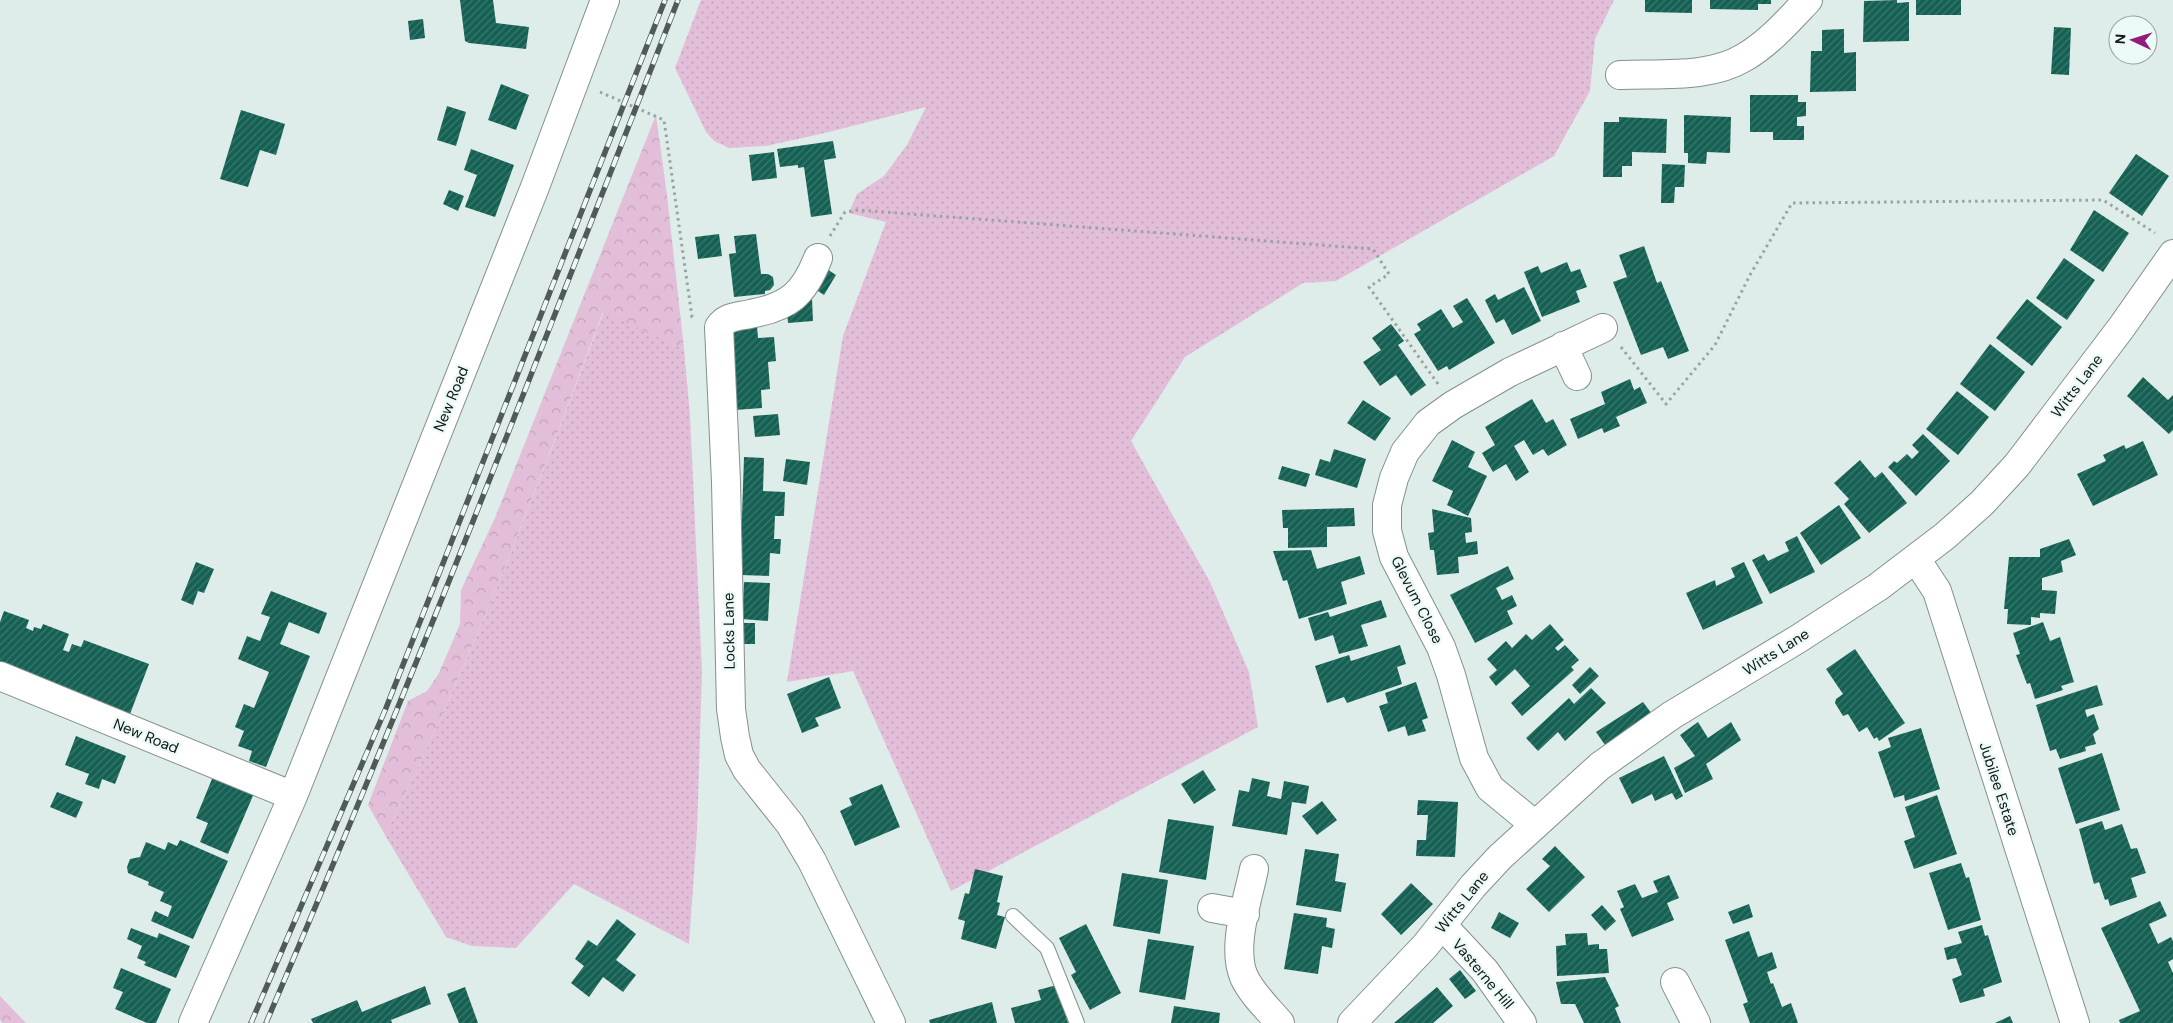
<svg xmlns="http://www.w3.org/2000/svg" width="2173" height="1023" font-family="'DM Sans',sans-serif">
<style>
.grass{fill:url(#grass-dots)}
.forest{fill:url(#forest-crowns)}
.building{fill:url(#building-hatch)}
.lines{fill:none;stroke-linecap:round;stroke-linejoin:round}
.service-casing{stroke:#83908d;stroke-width:16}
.minor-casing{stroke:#83908d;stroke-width:30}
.path{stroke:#98a4a1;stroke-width:3;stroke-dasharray:2.5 4;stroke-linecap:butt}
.service{stroke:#fff;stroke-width:14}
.minor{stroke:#fff;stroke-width:28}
.rail-casing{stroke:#525a58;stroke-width:5.5}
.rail{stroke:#ecfaf7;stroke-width:4;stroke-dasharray:11;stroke-linecap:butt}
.labels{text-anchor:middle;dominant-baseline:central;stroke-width:5;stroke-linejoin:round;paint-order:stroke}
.street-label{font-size:15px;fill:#121716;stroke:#ecfaf7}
</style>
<defs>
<pattern id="grass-dots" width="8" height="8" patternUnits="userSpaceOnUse" patternTransform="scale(1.25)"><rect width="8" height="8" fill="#e3bed9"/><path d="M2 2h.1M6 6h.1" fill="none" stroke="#c2a3ba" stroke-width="1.8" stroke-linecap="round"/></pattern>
<pattern id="forest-crowns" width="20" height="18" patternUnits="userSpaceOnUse" patternTransform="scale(1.25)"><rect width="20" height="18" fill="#e3bed9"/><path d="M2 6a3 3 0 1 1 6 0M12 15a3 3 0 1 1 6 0" fill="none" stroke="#c2a3ba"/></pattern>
<pattern id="building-hatch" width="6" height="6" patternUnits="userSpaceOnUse" patternTransform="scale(1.25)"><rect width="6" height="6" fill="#146154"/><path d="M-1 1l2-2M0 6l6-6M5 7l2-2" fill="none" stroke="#3d776d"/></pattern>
</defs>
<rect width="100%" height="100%" fill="#deede9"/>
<path class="grass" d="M701 0H1614L1595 39 1590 91 1554 156 1336 281 1303 283 1185 357 1131 441 1210 582 1249 672 1258 727 951 891 853 671 787 682 843 336 886 222 849 213 857 194 884 176 907 145 926 107 829 132 766 146 729 148 714 141 706 132 675 68Z
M604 311 684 349 690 416 702 672 697 831 689 944 574 884 516 948 472 946 446 937 385 835C470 666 537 488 604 311Z"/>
<path class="forest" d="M656 115 667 195 684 349 603 312C537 488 470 666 385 835L368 805 408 701 427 691 439 673 460 624 461 590 495 518Z
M0 996 26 1023H2L0 1020Z"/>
<path class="building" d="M460 0H493L496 23 529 27 526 49 469 43 465 41Z
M1645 0H1692V13L1645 12Z
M1710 0H1771V4H1758V10L1710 9Z
M1897 0V3L1909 2V41L1863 42 1864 1Z
M1916 0H1961V15H1916Z
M423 19 425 38 410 40 408 21Z
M2054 27 2071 28 2069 75 2051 74Z
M1844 29V53L1856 52V91L1810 92 1811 51H1822V30Z
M501 84 529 95 516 130 488 120Z
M1750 95H1798V102H1806V116L1797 117V126H1804V140H1773V132H1750Z
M447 106 466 112 456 146 437 140Z
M241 110 285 124 276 155 260 150 248 187 220 179Z
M1684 115 1731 117 1730 153 1707 152 1706 164 1688 163V153H1684Z
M1619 117 1667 119 1666 153 1632 152V166H1622V177H1603L1604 122H1619Z
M833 141 836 158 824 160 832 214 811 217 804 167 798 168V165L780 167 777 149Z
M471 149 514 165 495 217 465 207 477 175 464 170Z
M774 152 777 178 752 181 749 155Z
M2136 154 2169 176 2142 216 2109 193Z
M1662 164 1685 165 1684 187H1675L1674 203H1661Z
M449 190 464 196 458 211 443 204Z
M2094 210 2129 233 2103 272 2070 250Z
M719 234 722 256 698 259 695 237Z
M756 234 761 274H768L773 277 774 285 770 290 765 291V294L734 297 729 254 736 253 734 236Z
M1644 246 1657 283 1661 281 1689 351 1668 359 1663 347 1641 355 1613 282 1627 277 1619 255Z
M2064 258 2095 280 2067 320 2036 298Z
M1567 262 1571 272 1580 269 1587 287 1576 291 1580 302 1542 317 1524 272 1538 266 1541 273Z
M827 269 836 275 824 295 815 289Z
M1524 287 1541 321 1512 335 1504 319 1496 323 1485 300 1495 294 1498 300Z
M1467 298 1495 343 1449 370 1447 366 1438 371 1414 334 1421 330 1417 324 1441 309 1453 328 1463 322 1453 306Z
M812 299 813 321 788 323 787 310 798 300Z
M2027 299 2062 327 2032 366 1996 338Z
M1391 324 1404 341 1398 345 1426 385 1411 396 1396 375 1380 386 1363 362 1381 350 1372 338Z
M757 326 758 338 774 337 776 361 768 362 770 389 761 390 762 408 735 410 729 328Z
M1990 344 2025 372 1995 411 1960 384Z
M2143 377 2168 400 2173 395V430L2169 434 2127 396Z
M1630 379 1634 390 1640 387 1647 403 1616 417 1620 426 1604 433 1602 428 1578 439 1570 419 1605 404 1601 392Z
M1957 391 1989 417 1958 455 1926 429Z
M1532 399 1546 423 1553 419 1567 445 1548 456 1543 449 1533 455 1524 440 1514 446 1529 472 1516 481 1506 464 1493 472 1482 453 1495 445 1485 427Z
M1363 400 1391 418 1375 441 1347 423Z
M778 414 780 435 755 437 753 416Z
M1923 434 1950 461 1916 496 1888 467 1894 461 1897 463 1907 454 1912 459 1919 452 1912 445Z
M1452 440 1475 452 1468 467 1487 476 1468 516 1447 505 1453 491 1432 481Z
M2143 441 2158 475 2093 506 2077 474 2106 461 2103 455 2124 445 2126 449Z
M1334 449 1366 459 1357 488 1315 475 1320 459 1330 462Z
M744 457 764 458 763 491 785 492 784 516H775L774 539H781L780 554 770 553 769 576 740 575Z
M786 459 810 462 807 485 783 481Z
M1860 460 1875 478 1882 472 1907 503 1869 533 1844 504 1849 499 1834 483Z
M1282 466 1310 474 1306 487 1278 479Z
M1839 505 1861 538 1821 565 1800 533Z
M1354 508 1355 526 1327 527V547L1288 548V528H1283L1282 510Z
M1432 509 1471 518 1472 532 1465 533 1466 543 1477 541 1478 554 1458 557 1459 573 1437 575 1434 550H1430L1428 533 1434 532Z
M1797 536 1815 572 1770 594 1752 560 1764 554 1768 561 1789 551 1785 542Z
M2069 539 2076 555 2061 561 2063 572 2042 578V590L2057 591 2055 614 2040 613V618L2031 617V625L2007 624 2008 609H2004L2009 557H2040V549Z
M1311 550 1317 569 1360 556 1365 574 1341 582 1347 604 1299 619 1287 580 1283 581 1273 551Z
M196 562 214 569 204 593 198 591 193 605 181 600Z
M1744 562 1763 603 1703 630 1686 593 1715 580 1716 586 1735 577 1731 568Z
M1508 566 1514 579 1496 588 1502 600 1512 595 1517 606 1507 611 1513 624 1475 643 1450 595Z
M744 582 770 583 768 621 742 619Z
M271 591 327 613 319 634 289 622 280 644 310 656 266 767 249 761 252 751 238 746 244 731 235 727 244 704 254 708 269 672 238 659 247 636 260 641 270 617 261 614Z
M1381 600 1387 617 1361 625 1368 646 1339 654 1333 635 1315 641 1308 618 1328 612 1330 617Z
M4 611 29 620 26 628 33 631 34 627 41 629 43 624 69 634 63 650 69 652 72 644 81 647 84 640 149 664 130 714 0 665V622Z
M2043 622 2050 641 2060 637 2074 682 2061 686 2063 690 2035 699 2030 683 2027 684 2016 655 2020 654 2013 633Z
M743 623H755V644H742Z
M1550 624 1564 640 1555 648 1558 651 1565 645 1579 660 1571 667 1574 670 1522 716 1511 703 1530 686 1515 669 1496 686 1489 677 1497 670 1487 659 1506 641 1512 648 1526 634 1532 640Z
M1400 645 1406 664 1397 667 1402 684 1347 703 1344 697 1327 703 1315 666 1349 655 1351 661Z
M1855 649 1905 723 1879 741 1877 737 1874 739 1867 727 1859 732 1848 714 1843 716 1835 703 1836 699 1843 694 1826 669Z
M1590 667 1599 676 1580 694 1572 685Z
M829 677 841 708 815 718 819 726 802 733 787 694Z
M1416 682 1428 718 1422 720 1426 731 1408 736 1405 726 1388 732 1379 706 1388 703 1385 693Z
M2097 685 2103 705 2085 710 2087 717 2094 714 2099 729 2093 734 2096 744 2085 747 2086 751 2060 759 2056 749 2050 751 2036 705Z
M1591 688 1606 703 1565 741 1558 732 1538 751 1526 738 1569 698 1574 704Z
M1643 702 1652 714 1605 745 1596 732Z
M1698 722 1708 738 1731 722 1741 740 1706 764 1713 779 1685 793 1674 768 1695 756 1680 735Z
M1921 728 1940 789 1905 801 1904 795 1894 798 1878 752 1891 747 1888 738Z
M76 736 126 756 115 784 102 779 99 789 85 784 89 774 65 765Z
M2102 753 2120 810 2076 824 2058 768Z
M1664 756 1683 796 1676 800 1672 793 1655 801 1652 794 1632 804 1619 778Z
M1203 770 1216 790 1194 804 1181 784Z
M214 774 255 791 228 854 200 842 208 823 196 818Z
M1252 778 1270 782 1267 796 1281 799 1284 781 1309 786 1306 804 1292 802 1287 835 1232 826 1239 790 1249 792Z
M882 784 900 827 855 846 840 811 852 805 849 798Z
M57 792 83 802 76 818 50 807Z
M1937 795 1957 854 1914 869 1904 841 1915 837 1905 807Z
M1418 800 1458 802 1455 857 1416 856 1417 840H1426L1428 815H1417Z
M1322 801 1337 820 1317 835 1302 816Z
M1168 819 1214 826 1206 880 1159 872Z
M2102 821 2105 830 2122 824 2131 849 2137 848 2146 873 2131 878 2137 897 2110 906 2108 899 2105 900 2099 882 2094 884 2079 829Z
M180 840 228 861 193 939 151 921 155 911 168 917 172 906 160 901 164 892 148 885 149 882 128 873 127 867 130 859 140 857 146 842 165 850 168 842 177 846Z
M1555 846 1585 877 1549 912 1526 889 1550 866 1542 859Z
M1305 849 1339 854 1335 881 1346 883 1341 912 1296 905Z
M1961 863 1966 878 1969 877 1981 920 1948 930 1929 873Z
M975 869 1003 876 997 902 1000 903 997 915 1005 917 996 949 961 939 965 921 958 919 965 893 969 894Z
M1122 873 1168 880 1160 934 1113 926Z
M1669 875 1679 898 1667 903 1674 920 1632 937 1620 909 1624 907 1617 891 1635 884 1642 898 1658 892 1653 881Z
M1411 883 1433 904 1401 935 1381 914Z
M2160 901 2167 916 2149 924 2158 944 2171 937 2173 941V959L2168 962 2173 973V1023H2120L2119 1020 2140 1011 2101 928Z
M1749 904 1753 917 1733 924 1728 912Z
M1602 905 1616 921 1605 931 1591 915Z
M1499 912 1519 923 1510 938 1491 928Z
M1294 913 1327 918 1326 927 1335 929 1332 948 1322 946 1318 974 1284 969Z
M617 919 636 934 616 960 636 975 623 992 603 977 589 997 571 983 584 966 575 959 588 940 597 946Z
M1086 924 1121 993 1090 1010 1071 975 1076 972 1059 938Z
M1982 925 1985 936 1988 935 2002 982 1983 989 1985 996 1960 1003 1952 979 1962 975 1956 958 1947 960 1944 948 1962 943 1958 932Z
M131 928 157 938 159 933 190 946 176 978 144 965 146 962 137 958 142 946 127 939Z
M1749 931 1758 957 1772 952 1777 968 1767 972 1771 984 1773 983 1782 1007 1791 1003 1798 1023H1750L1743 1004 1748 1002 1725 940Z
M1587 933 1588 945 1599 944V949H1607L1609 973 1557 976 1556 946 1566 945 1565 934Z
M1148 939 1194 946 1185 1000 1139 992Z
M121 968 171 989 156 1023H147L115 1009 123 992 113 988Z
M1460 970 1476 991 1465 999 1449 979Z
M1605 977 1619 1006 1615 1008 1621 1023H1584L1575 1004H1561L1556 982Z
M1057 985 1068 1023H1015L1011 1008 1041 1000 1038 990Z
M425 986 431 1004 391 1020 392 1023H313L311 1019 357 1000 362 1012Z
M465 987 478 1023H459L447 994Z
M1437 987 1453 1006 1433 1023H1394Z
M992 1002 997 1023H930L929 1020Z
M1174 1006 1220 1013 1219 1023H1171Z
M2010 1016 2013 1023H1995Z"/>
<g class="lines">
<defs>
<path id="service" d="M1013 916 1047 948 1077 1023"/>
<path id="minor" d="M1620 75C1660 73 1709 79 1745 57 1769 43 1789 20 1808 0
M818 258C804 294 789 307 750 314 737 317 727 316 719 327L726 482 731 709 735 737 739 755 747 770 790 824 812 861 891 1023
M1563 346 1577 376
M1916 559 1937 591 2075 1023
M0 676 293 796
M1535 825 1490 788 1474 758 1451 675 1441 647 1394 557 1387 531V505L1394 478 1405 452 1428 423 1453 405 1510 372 1603 328
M1254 869C1248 899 1231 947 1244 977 1252 994 1268 1009 1280 1023
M1212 908 1245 914
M1443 926 1485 971 1522 1023
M1675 982 1696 1023
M193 1023 293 796 535 187 605 0
M1352 1023 1425 946 1473 886 1500 857 1600 766 1672 715 1798 639 1878 587 1945 536 1982 503 2017 465 2121 328 2173 254"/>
</defs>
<use href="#service" class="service-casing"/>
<use href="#minor" class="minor-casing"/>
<path class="path" d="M600 92 664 120 692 317H694
M830 236 845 212 858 210 1373 249 1389 274 1369 287 1438 384
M1621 347 1666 404 1715 345 1750 275 1792 203 2103 200 2155 233"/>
<use href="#service" class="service"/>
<use href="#minor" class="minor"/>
<defs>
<path id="rail" d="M251 1023 386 708 665 0
M266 1023C411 685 544 343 678 0"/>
</defs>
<use href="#rail" class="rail-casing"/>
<use href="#rail" class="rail"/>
</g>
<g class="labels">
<g class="street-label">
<text transform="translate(2077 386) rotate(-53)">Witts Lane</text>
<text transform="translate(451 399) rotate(-68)">New Road</text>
<text transform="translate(1417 600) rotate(63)">Glevum Close</text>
<text transform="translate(729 631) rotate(-91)">Locks Lane</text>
<text transform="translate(1776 652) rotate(-32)">Witts Lane</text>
<text transform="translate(146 736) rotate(22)">New Road</text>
<text transform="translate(1999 789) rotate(72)">Jubilee Estate</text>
<text transform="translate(1462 902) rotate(-51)">Witts Lane</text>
<text transform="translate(1483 974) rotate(50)">Vasterne Hill</text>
</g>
</g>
<g transform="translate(2133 40) rotate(274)"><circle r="24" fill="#ecfaf7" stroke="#959f9d"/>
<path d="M0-4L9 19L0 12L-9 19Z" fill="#901c7c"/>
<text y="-8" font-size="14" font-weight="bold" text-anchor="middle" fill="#121716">N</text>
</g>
</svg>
